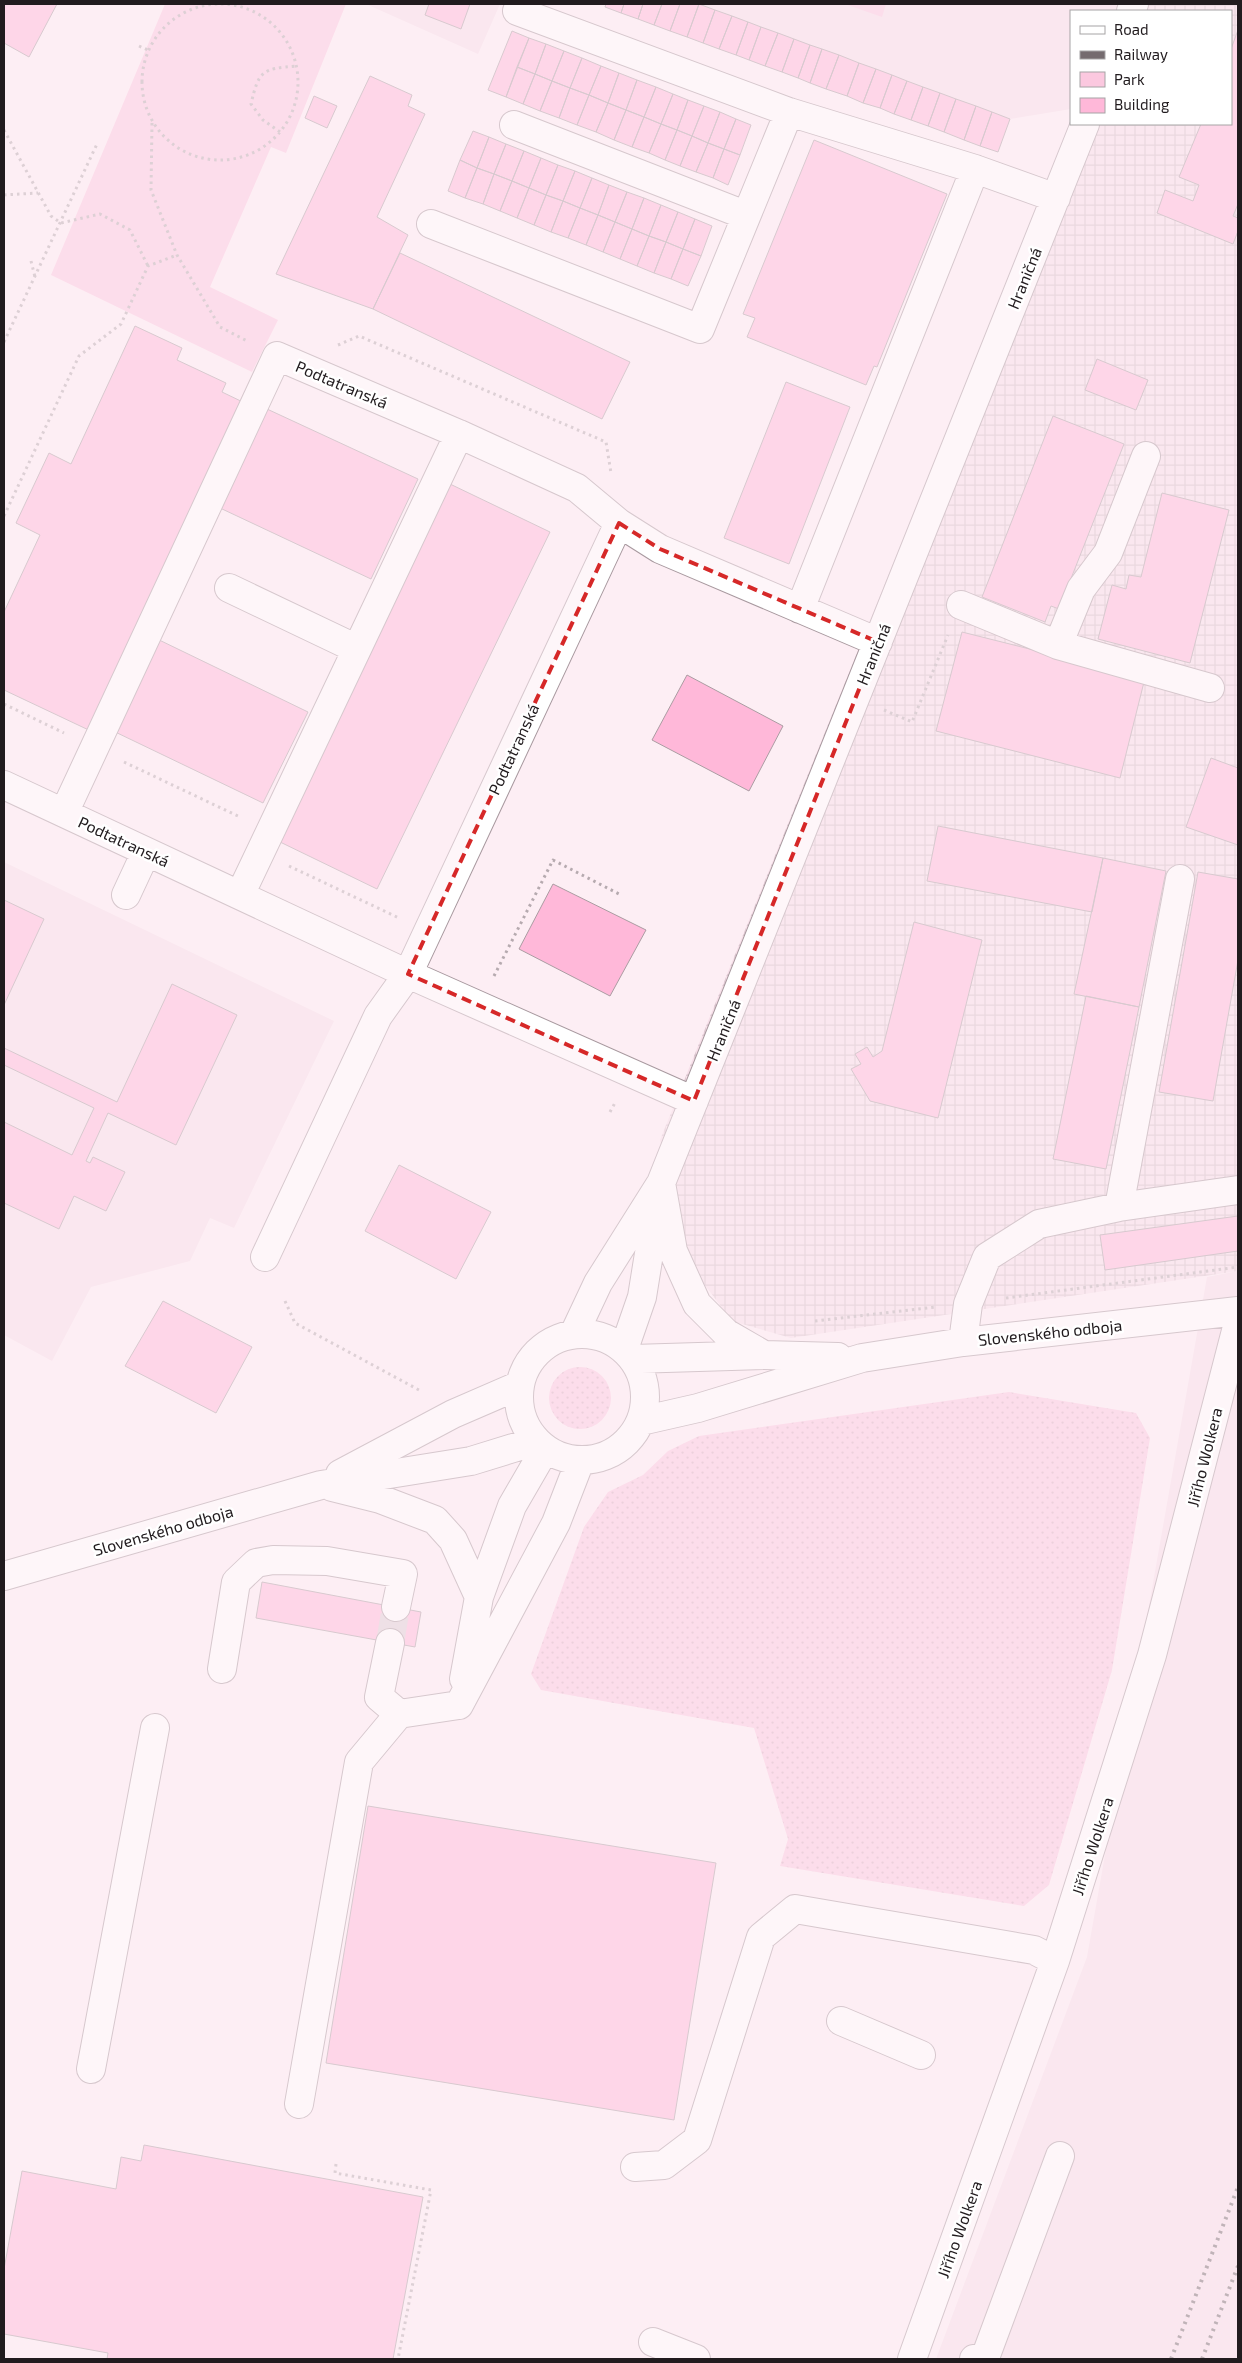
<svg xmlns="http://www.w3.org/2000/svg" width="1242" height="2363" font-family="'Exo 2',sans-serif">
<style>
.built{fill:#f6dee8}
.industrial{fill:url(#industrial-grid)}
.grass{fill:url(#grass-dots)}
.park{fill:#fbc8df}
.building{fill:#ffb8d9;stroke:#ab9ca2}
.lines{fill:none;stroke-linecap:round;stroke-linejoin:round}
.minor-tunnel{stroke:#dcced4;stroke-width:28;stroke-dasharray:28 14;stroke-linecap:butt}
.minor-casing{stroke:#a8999f;stroke-width:30}
.path{stroke:#b6aaaf;stroke-width:3;stroke-dasharray:2.5 4;stroke-linecap:butt}
.minor{stroke:#fff;stroke-width:28}
.rail{stroke:#756b6f;stroke-width:4;stroke-dasharray:2.5 5;stroke-linecap:butt}
.marked{fill:none;stroke:#d62828;stroke-width:4;stroke-dasharray:10 6;stroke-linejoin:round}
.labels{text-anchor:middle;dominant-baseline:central;stroke-width:5;stroke-linejoin:round;paint-order:stroke}
.street-label{font-size:16px;fill:#211b1e;stroke:#fff}
</style>
<defs>
<pattern id="industrial-grid" width="8" height="8" patternUnits="userSpaceOnUse" patternTransform="scale(1.25)"><rect width="8" height="8" fill="#f6dee8"/><path d="M0 4h8M4 0v8" fill="none" stroke="#d3bec7"/></pattern>
<pattern id="grass-dots" width="8" height="8" patternUnits="userSpaceOnUse" patternTransform="scale(1.25)"><rect width="8" height="8" fill="#fbc8df"/><path d="M2 2h.1M6 6h.1" fill="none" stroke="#d7abbf" stroke-width="1.8" stroke-linecap="round"/></pattern>
</defs>
<rect width="100%" height="100%" fill="#fdeef4"/>
<path class="built" d="M366 4H500L478 54Z
M699 4H1120L1117 11H1071V109L1010 119Z
M4 862 334 1021 234 1228 210 1218 190 1261 91 1287 52 1361 4 1335Z
M1238 1271V2359H936L1087 1957 1207 1277Z"/>
<path class="industrial" d="M1120 4H1238V1271L791 1338 732 1321 692 1268 660 1140 1071 124H1231V11H1117Z"/>
<path class="grass" d="M549 1398a31 31 0 1 1 62 0a31 31 0 1 1-62 0Z
M1009 1392 1136 1413 1150 1438 1112 1670 1049 1885 1024 1906 780 1866 788 1839 754 1728 541 1690 531 1674 584 1527 608 1492 643 1475 668 1451 699 1436Z"/>
<path class="park" d="M165 4H346L286 153 271 147 210 287 278 320 252 372 51 275Z
M845 4H886L882 17Z"/>
<path class="building" d="M4 4H57L29 57 4 43Z
M429 4H470L461 29 425 15Z
M606 4H624L621 13 605 7Z
M624 4H643L638 19 621 13Z
M643 4H662L654 25 638 19Z
M662 4H680L670 31 654 25Z
M680 4H699L687 37 670 31Z
M699 4 715 10 703 43 687 37Z
M715 10 732 16 719 49 703 43Z
M732 16 748 22 736 55 719 49Z
M748 22 761 27 749 60 736 55Z
M761 27 778 33 765 66 749 60Z
M1238 30V204L1233 216 1238 218V231L1233 244 1157 213 1165 190 1193 201 1199 185 1179 177 1201 124H1231V49Z
M512 31 529 38 506 97 488 90Z
M778 33 794 39 782 72 765 66Z
M529 38 546 44 535 74 517 67Z
M794 39 810 45 798 78 782 72Z
M546 44 564 51 552 81 535 74Z
M810 45 822 49 810 83 798 78Z
M822 49 839 55 826 89 810 83Z
M564 51 582 58 570 88 552 81Z
M839 55 859 63 847 96 826 89Z
M582 58 601 66 589 95 570 88Z
M859 63 876 69 863 103 847 96Z
M601 66 619 73 608 103 589 95Z
M517 67 535 74 523 104 506 97Z
M876 69 892 75 880 108 863 103Z
M619 73 637 80 626 110 608 103Z
M535 74 552 81 540 111 523 104Z
M892 75 907 81 894 114 880 108Z
M370 76 412 95 408 106 425 114 377 217 408 235 373 309 276 274Z
M637 80 656 87 644 117 626 110Z
M552 81 570 88 559 118 540 111Z
M907 81 923 87 911 120 894 114Z
M656 87 673 94 661 124 644 117Z
M923 87 940 93 928 126 911 120Z
M570 88 589 95 577 125 559 118Z
M940 93 956 99 944 132 928 126Z
M673 94 688 100 677 130 661 124Z
M589 95 608 103 596 132 577 125Z
M314 96 337 106 327 128 305 118Z
M956 99 976 106 964 140 944 132Z
M688 100 704 106 692 136 677 130Z
M608 103 626 110 614 140 596 132Z
M704 106 720 112 708 143 692 136Z
M976 106 992 112 980 146 964 140Z
M626 110 644 117 632 147 614 140Z
M720 112 736 119 724 149 708 143Z
M992 112 1010 119 998 152 980 146Z
M644 117 661 124 649 153 632 147Z
M736 119 751 125 740 155 724 149Z
M661 124 677 130 665 160 649 153Z
M677 130 692 136 680 166 665 160Z
M473 131 489 137 477 168 460 160Z
M692 136 708 143 696 172 680 166Z
M489 137 506 144 494 174 477 168Z
M814 140 947 194 877 367 874 366 866 385 747 337 755 318 743 314Z
M708 143 724 149 713 178 696 172Z
M506 144 524 151 512 181 494 174Z
M724 149 740 155 728 185 713 178Z
M524 151 541 158 529 188 512 181Z
M541 158 558 165 546 195 529 188Z
M460 160 477 168 465 198 448 191Z
M558 165 575 171 563 201 546 195Z
M477 168 494 174 483 204 465 198Z
M575 171 592 178 580 208 563 201Z
M494 174 512 181 500 211 483 204Z
M592 178 609 185 598 215 580 208Z
M512 181 529 188 517 218 500 211Z
M609 185 627 192 615 222 598 215Z
M529 188 546 195 534 225 517 218Z
M627 192 644 198 632 229 615 222Z
M546 195 563 201 551 232 534 225Z
M644 198 661 205 649 236 632 229Z
M563 201 580 208 568 238 551 232Z
M661 205 678 212 666 242 649 236Z
M580 208 598 215 586 245 568 238Z
M678 212 695 219 683 249 666 242Z
M598 215 615 222 603 252 586 245Z
M695 219 712 226 701 256 683 249Z
M615 222 632 229 620 259 603 252Z
M632 229 649 236 637 266 620 259Z
M649 236 666 242 654 273 637 266Z
M666 242 683 249 671 279 654 273Z
M683 249 701 256 688 286 671 279Z
M400 253 630 362 602 419 373 309Z
M135 326 182 348 177 360 226 383 222 392 249 405 95 733 4 690V612L40 535 16 523 33 487 49 453 71 464Z
M1097 359 1148 380 1136 410 1085 390Z
M786 382 850 407 789 564 724 538Z
M267 409 418 479 371 579 220 508Z
M1053 416 1124 444 1059 609 1051 606 1045 622 982 597Z
M450 484 550 532 377 889 278 841Z
M1162 493 1229 510 1190 663 1098 639 1112 585 1126 589 1129 575 1141 577Z
M962 632 1145 678 1120 778 936 731Z
M153 637 308 712 263 803 109 729Z
M687 675 783 726 749 791 652 740Z
M1211 758 1238 768V845L1186 827Z
M938 826 1103 858 1092 912 927 881Z
M1103 858 1166 871 1139 1007 1074 994Z
M1198 872 1238 879V960L1213 1101 1159 1092Z
M553 884 646 930 610 996 519 949Z
M4 900 44 919 4 1005Z
M914 922 982 940 938 1118 870 1101 851 1069 861 1064 855 1054 867 1047 873 1057 882 1051Z
M172 984 237 1015 176 1145 108 1113 86 1161 90 1163 93 1157 125 1172 106 1211 74 1196 59 1229 4 1203V1122L72 1155 94 1108 4 1065V1048L117 1102Z
M1086 996 1139 1007 1106 1169 1053 1159Z
M399 1165 491 1212 456 1279 365 1231Z
M1238 1216V1251L1105 1270 1100 1235Z
M163 1301 252 1347 216 1413 125 1366Z
M262 1582 421 1612 415 1647 256 1618Z
M368 1806 716 1863 674 2120 326 2063Z
M144 2145 423 2197 393 2359H107L108 2353 4 2334V2269L22 2171 116 2189 121 2157 141 2161Z"/>
<g class="lines">
<path class="minor-tunnel" d="M390 1643 396 1607"/>
<defs>
<path id="minor" d="M517 11 789 112 975 169 1056 198
M1131 11 1134 4
M514 125 745 215
M431 224 700 329 789 112
M619 523 660 549 878 642
M229 588 357 649 459 434
M961 605 1058 645 1210 688
M800 609 975 169
M1058 645 1081 589 1108 553 1146 456
M4 785 408 974 694 1101
M64 813 277 356 459 434 577 488 619 523 408 974 378 1016 265 1257
M126 895 146 852
M240 895 357 649
M661 1183 673 1251 697 1304 726 1333 764 1355
M1119 1207 1180 879
M519 1397a63 63 0 1 1 126 0a63 63 0 1 1-126 0Z
M574 1334 598 1283 661 1183 1085 124
M963 1342 968 1304 987 1257 1039 1224 1119 1207 1238 1190
M624 1349 642 1297 657 1204
M633 1359 764 1355 838 1357
M641 1421 698 1408 862 1358 963 1342 1238 1311
M340 1474 453 1414 520 1385
M332 1487 380 1499 435 1520 453 1540 479 1597
M4 1576 321 1485 471 1461 536 1441
M390 1643 379 1697 399 1714
M222 1669 236 1582 256 1563 273 1560 327 1561 403 1574 396 1607
M464 1679 479 1597 512 1506 545 1449
M459 1705 556 1523 580 1461
M841 2021 921 2055
M91 2069 155 1728
M299 2104 359 1762 399 1714 459 1705
M635 2167 664 2165 697 2140 761 1937 795 1909 1034 1950 1055 1961
M653 2342 696 2359
M912 2359 1055 1961 1152 1655 1238 1323
M974 2359 985 2358 1060 2156"/>
</defs>
<use href="#minor" class="minor-casing"/>
<path class="path" d="M142 82a78 78 0 1 1 156 0a78 78 0 1 1-156 0Z
M139 46 148 50
M152 123 151 190 177 255 220 327 249 342
M4 130 51 216 61 223 100 214 130 230 148 266
M280 132 263 120 251 104C259 70 262 69 296 66
M4 195 38 193
M31 261 35 277
M4 342 97 144
M338 345 359 336 606 442 611 473
M4 516 79 356 121 324 148 266 177 255
M4 704 64 733
M884 710 912 722 948 635
M124 762 240 817
M289 866 399 918
M494 976 553 860 619 894
M610 1112 616 1101
M1006 1298 1238 1267
M285 1301 295 1323 419 1390
M815 1321 935 1307
M336 2164 335 2173 431 2190 398 2359"/>
<use href="#minor" class="minor"/>
<path class="rail" d="M1171 2359 1238 2187
M1202 2359 1238 2266"/>
</g>
<path d="M0 0H1242V2363H0ZM619 523 660 549 878 642 694 1101 408 974Z" fill="#fdeef4" fill-opacity=".55" fill-rule="evenodd"/>
<path class="marked" d="M619 523 660 549 878 642 694 1101 408 974Z"/>
<g class="labels">
<g class="street-label">
<text transform="translate(1024 278) rotate(-68)">Hraničná</text>
<text transform="translate(342 384) rotate(23)">Podtatranská</text>
<text transform="translate(873 654) rotate(-68)">Hraničná</text>
<text transform="translate(513 749) rotate(-65)">Podtatranská</text>
<text transform="translate(124 841) rotate(25)">Podtatranská</text>
<text transform="translate(723 1030) rotate(-68)">Hraničná</text>
<text transform="translate(1050 1332) rotate(-6)">Slovenského odboja</text>
<text transform="translate(1204 1457) rotate(-76)">Jiřího Wolkera</text>
<text transform="translate(163 1530) rotate(-16)">Slovenského odboja</text>
<text transform="translate(1092 1846) rotate(-72)">Jiřího Wolkera</text>
<text transform="translate(959 2229) rotate(-70)">Jiřího Wolkera</text>
</g>
</g>
<rect width="1242" height="2363" fill="none" stroke="#211b1e" stroke-width="10"/>
<rect x="1070" y="10" width="162" height="115" fill="#ffffff" stroke="#a6a4a5"/>
<rect x="1080" y="26" width="25" height="8" fill="#ffffff" stroke="#a6a4a5"/>
<text x="1114" y="35" font-size="15" fill="#211b1e">Road</text>
<rect x="1080" y="51" width="25" height="8" fill="#756b6f" stroke="#a6a4a5"/>
<text x="1114" y="60" font-size="15" fill="#211b1e">Railway</text>
<rect x="1080" y="72" width="25" height="15" fill="#fbc8df" stroke="#a6a4a5"/>
<text x="1114" y="85" font-size="15" fill="#211b1e">Park</text>
<rect x="1080" y="98" width="25" height="15" fill="#ffb8d9" stroke="#a6a4a5"/>
<text x="1114" y="110" font-size="15" fill="#211b1e">Building</text>
</svg>
